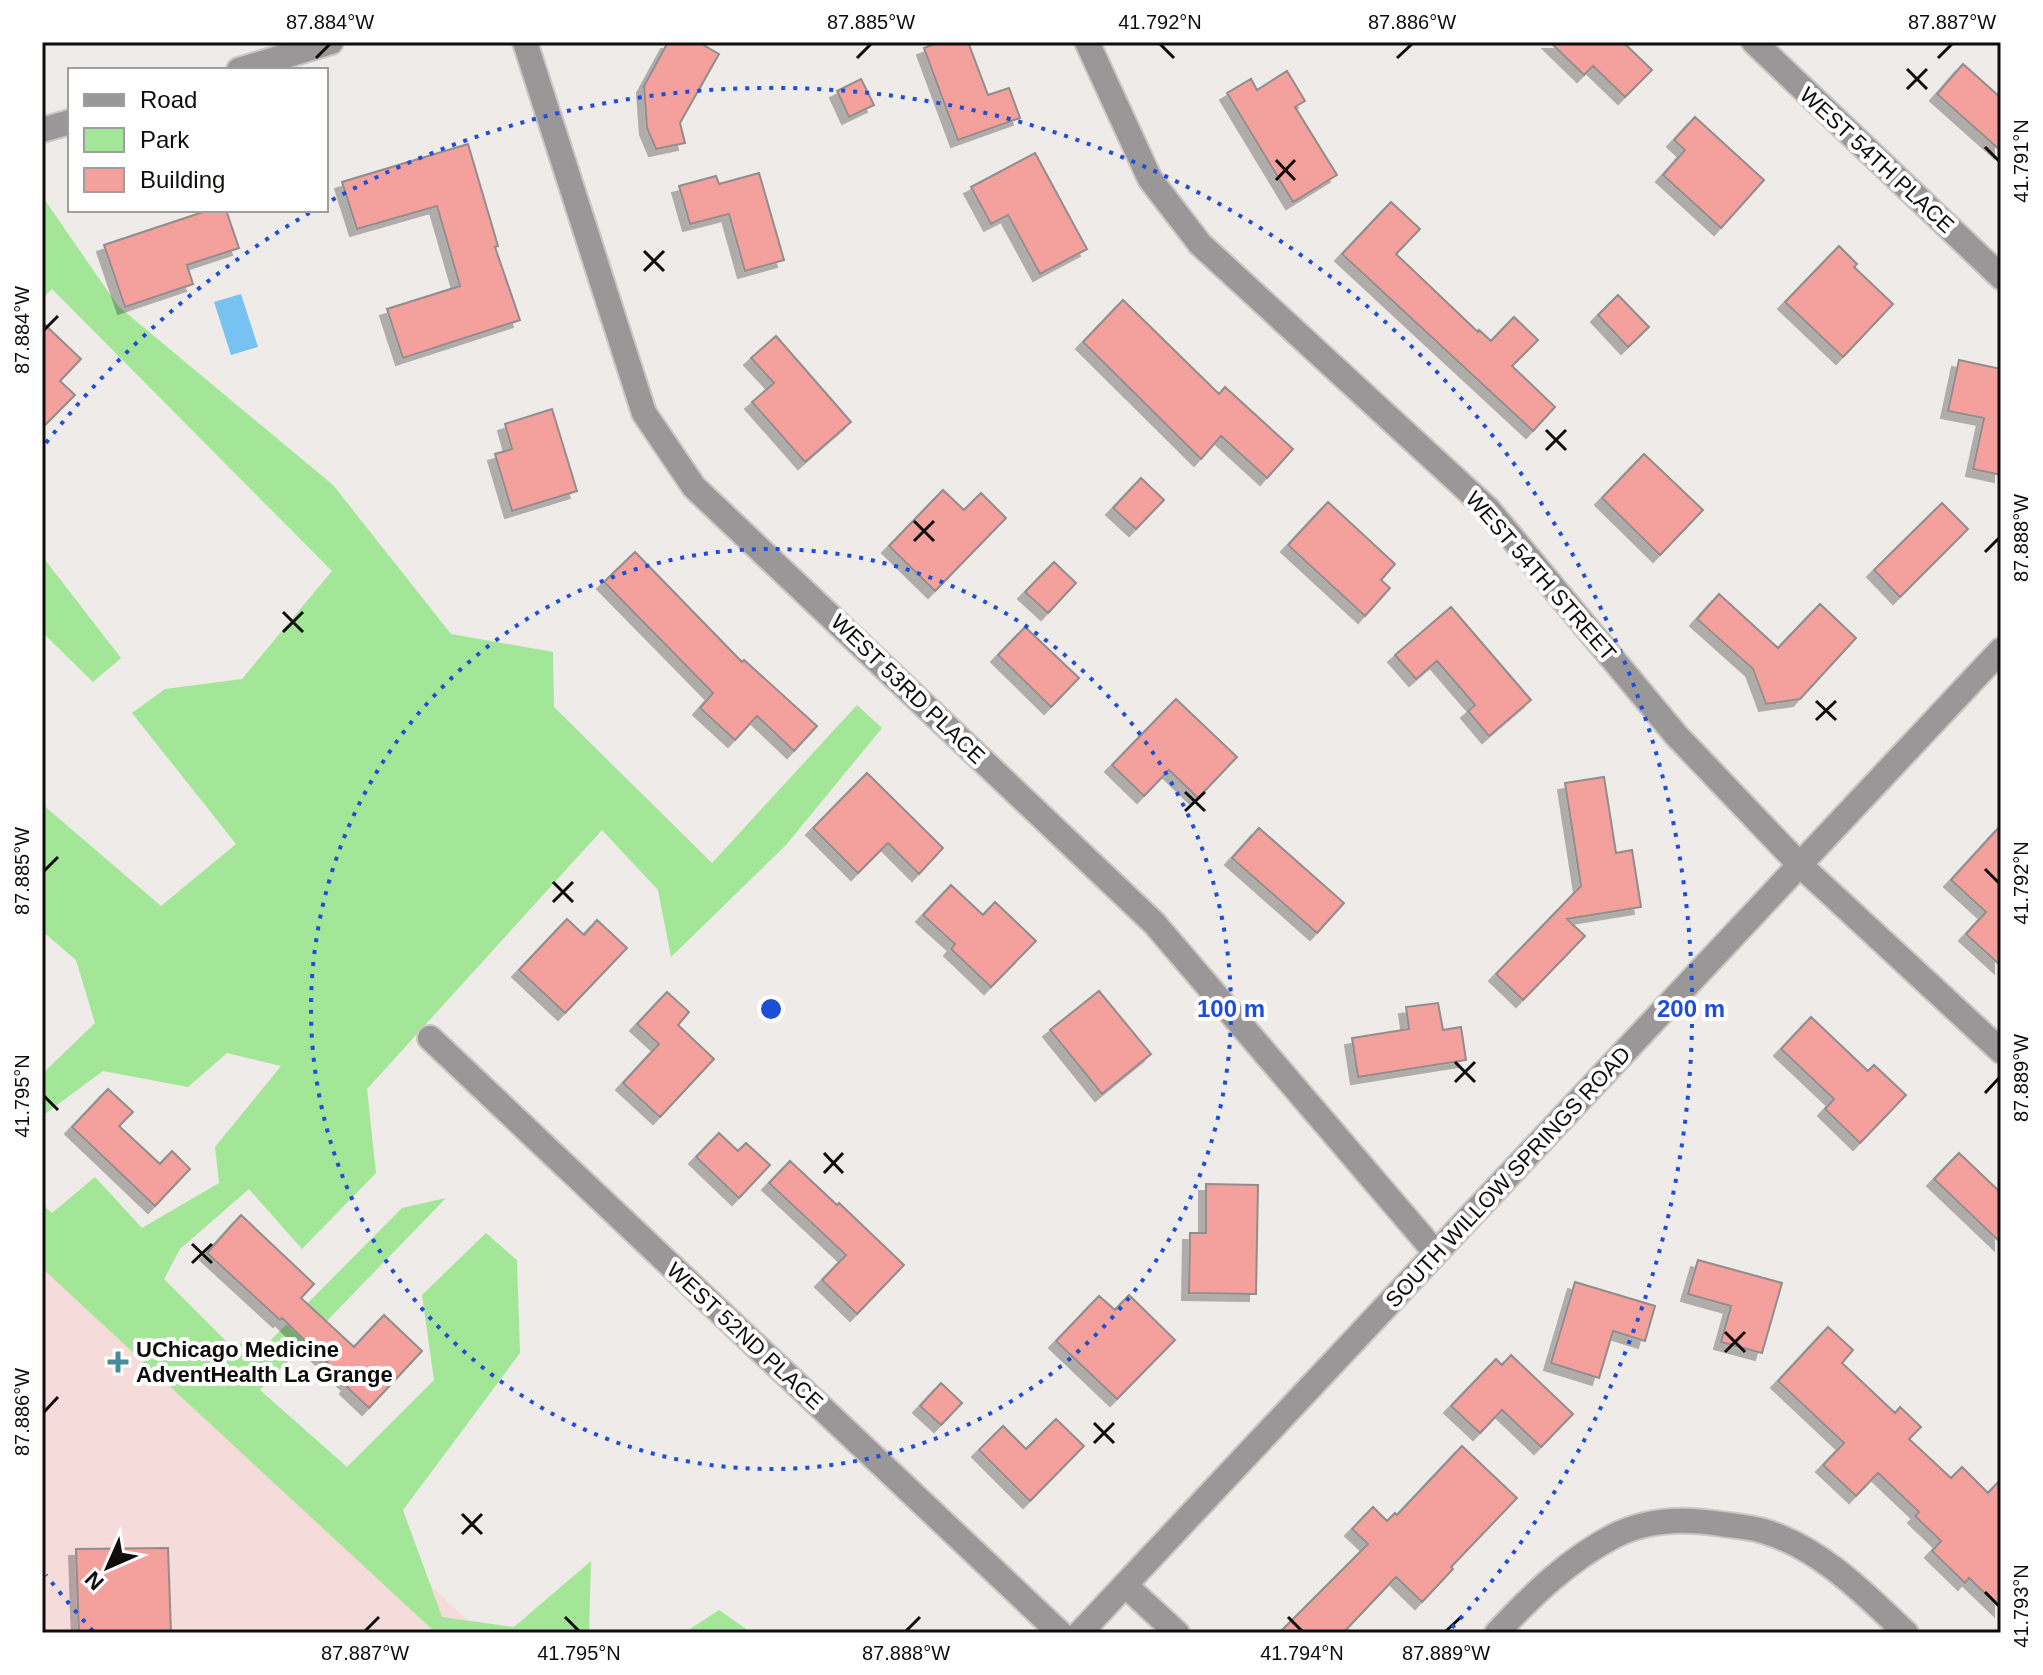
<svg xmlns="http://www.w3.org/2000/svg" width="2043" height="1675" font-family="Arial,sans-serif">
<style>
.medical{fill:#f6dbdb}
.green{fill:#a3e698}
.water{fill:#78c2f2}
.building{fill:#f4a09c;stroke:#928d8d;stroke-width:2;filter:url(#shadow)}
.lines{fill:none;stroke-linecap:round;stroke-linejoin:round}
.minor-casing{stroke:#cac7c5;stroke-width:28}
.minor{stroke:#999797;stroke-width:24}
.ticks{fill:none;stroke:#0e0d0c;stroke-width:3}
.ring{fill:none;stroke:#1d4ed8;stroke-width:4;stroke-dasharray:4 8}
.poi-dot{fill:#478c99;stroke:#fff;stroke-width:3}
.labels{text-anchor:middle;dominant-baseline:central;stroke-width:8;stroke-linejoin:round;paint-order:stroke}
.street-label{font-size:22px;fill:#0e0d0c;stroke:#fff}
.poi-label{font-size:22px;font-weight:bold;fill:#0e0d0c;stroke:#fff;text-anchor:start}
.centre{fill:#1d4ed8;stroke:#fff;stroke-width:4}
.ring-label{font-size:24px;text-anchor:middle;font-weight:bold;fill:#1d4ed8;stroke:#fff;stroke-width:8;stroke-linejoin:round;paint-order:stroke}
.neatline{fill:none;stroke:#0e0d0c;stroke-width:3}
.ticks-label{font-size:20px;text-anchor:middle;fill:#0e0d0c}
</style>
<defs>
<filter id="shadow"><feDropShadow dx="-7" dy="7" stdDeviation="0" flood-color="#0004"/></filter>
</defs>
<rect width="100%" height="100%" fill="#eeebe8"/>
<path class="medical" d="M42 1219 345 1505 481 1633H42Z"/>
<path class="green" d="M42 196 118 306 333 485 451 634 553 652 554 707 712 863 857 705 882 728 786 845 671 957 658 890 602 830 367 1089 376 1173 302 1249 249 1189 180 1249 164 1279 229 1344 269 1342 402 1208 446 1198 260 1390 347 1467 434 1380 422 1295 486 1233 517 1260 520 1353 403 1510 442 1617 514 1627 591 1561 589 1633H436L42 1268V1204L52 1213 95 1177 142 1228 219 1183 215 1147 281 1066 227 1053 188 1087 103 1071 42 1116V1074L95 1023 76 960 42 931V804L161 906 236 844 132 713 165 689 242 679 332 571 52 289 42 299Z
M42 556 121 658 93 682 42 632Z
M719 1610 752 1633H684Z"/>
<path class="water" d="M241 294 258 347 231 355 214 302Z"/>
<path class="building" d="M668 42H698L719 54 680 123 685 143 656 149 647 128 644 86Z
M940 42H968L988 95 1009 88 1020 118 958 140 924 48Z
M1550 42H1623L1652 70 1625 97 1593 66 1584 75Z
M1963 64 2001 98V151L1937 94Z
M1287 71 1305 101 1295 107 1337 175 1293 202 1227 93 1251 79 1257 90Z
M861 79 874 105 849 117 837 91Z
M1695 117 1764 180 1721 228 1663 175 1685 150 1674 140Z
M468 144 498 246 495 247 520 320 403 358 387 309 460 286 437 206 357 229 342 182Z
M1035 153 1087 249 1040 274 1008 215 991 224 971 187Z
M759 173 784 260 745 271 729 214 690 224 679 186 716 176 719 184Z
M1391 202 1420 229 1396 254 1478 332 1479 330 1491 341 1514 317 1538 340 1512 366 1555 407 1533 431 1342 254Z
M209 210H226L239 248 187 265 193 284 125 307 104 245Z
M1839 246 1857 264 1854 267 1893 304 1843 357 1785 302Z
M1618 295 1649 327 1628 347 1598 315Z
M1123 300 1219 394 1225 387 1293 449 1267 478 1221 436 1201 459 1083 342Z
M42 322 81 359 60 381 75 395 42 428Z
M776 336 851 422 805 462 752 402 774 383 751 358Z
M1959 360 2001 369V475L1973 469 1984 418 1948 411Z
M552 409 577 491 512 511 495 454 512 449 505 424Z
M1644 454 1703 510 1660 555 1602 498Z
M1141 478 1164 500 1136 529 1113 508Z
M943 490 964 510 981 493 1006 518 935 591 889 546Z
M1328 502 1395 564 1381 580 1390 588 1365 616 1288 545Z
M1942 503 1968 529 1900 597 1874 570Z
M635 552 742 662 744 660 817 726 794 751 757 716 735 740 700 708 713 693 604 582Z
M1054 562 1076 583 1048 613 1025 592Z
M1719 594 1778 648 1820 604 1856 638 1800 699 1766 704 1753 669 1697 619Z
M1451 607 1531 700 1489 736 1468 711 1475 705 1437 661 1416 679 1395 655Z
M1025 627 1079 678 1051 707 998 655Z
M1176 699 1237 757 1198 798 1169 770 1144 796 1112 765Z
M867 773 943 848 919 874 888 843 858 873 813 828Z
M1604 777 1616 853 1632 850 1641 907 1567 919 1585 936 1523 1000 1496 974 1581 886 1565 783Z
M2001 825V966L1966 934 1986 912 1951 880Z
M1259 828 1344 903 1317 933 1232 858Z
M951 885 983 915 995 902 1036 941 991 987 951 949 955 944 923 915Z
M567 919 584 935 597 920 627 948 565 1013 519 970Z
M1099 991 1151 1054 1102 1094 1050 1030Z
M667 992 689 1012 678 1025 714 1059 660 1117 623 1083 659 1044 637 1024Z
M1438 1003 1443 1030 1461 1027 1466 1060 1358 1077 1352 1038 1409 1029 1406 1007Z
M1811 1017 1868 1071 1874 1065 1906 1095 1860 1143 1825 1109 1834 1099 1781 1049Z
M108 1089 133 1112 119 1126 160 1164 172 1151 190 1169 155 1206 72 1127Z
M719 1133 738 1151 746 1143 770 1165 739 1198 696 1157Z
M1959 1153 2001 1193V1243L1934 1179Z
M790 1161 837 1205 839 1203 904 1265 857 1314 822 1280 846 1255 769 1183Z
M1206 1184 1258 1185 1256 1294 1189 1293 1190 1233H1206Z
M241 1215 314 1284 301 1298 354 1347 384 1315 422 1351 369 1408 347 1387 349 1384 282 1318 280 1320 207 1253Z
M1698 1260 1782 1283 1762 1353 1721 1342 1731 1306 1688 1294Z
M1575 1282 1655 1306 1645 1341 1613 1331 1599 1378 1551 1363Z
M1129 1295 1175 1340 1117 1399 1056 1341 1099 1296 1115 1310Z
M1828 1327 1853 1350 1842 1363 1895 1413 1900 1407 1921 1427 1909 1439 1951 1478 1962 1467 1988 1493 2001 1479V1609L1969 1578 1965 1583 1932 1551 1941 1541 1915 1516 1919 1512 1878 1473 1856 1496 1823 1465 1844 1443 1778 1381Z
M1511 1355 1573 1414 1541 1447 1502 1410 1480 1433 1451 1406 1496 1359 1502 1365Z
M941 1383 962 1403 941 1425 920 1406Z
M1056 1419 1084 1446 1030 1501 979 1450 1003 1426 1026 1449Z
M1462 1446 1517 1498 1451 1567 1453 1569 1422 1602 1396 1577 1343 1633H1279L1368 1544 1352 1529 1373 1507 1387 1521 1395 1513 1397 1515Z
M168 1548 171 1633H79L76 1549Z"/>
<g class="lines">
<defs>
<path id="minor" d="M525 42 644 413 694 487 1154 923 1436 1253
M1087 42 1150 179 1200 244 1488 509 1676 735 1800 865 2001 1051
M1754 42 2001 277
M239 70 331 42
M42 130 70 122
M430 1038 1060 1633
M1125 1585 1177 1633
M1080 1633 2001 650
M1497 1633C1531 1596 1568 1560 1614 1536 1647 1519 1685 1518 1721 1524 1735 1526 1750 1527 1763 1531 1819 1547 1865 1594 1906 1633"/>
</defs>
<use href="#minor" class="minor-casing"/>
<use href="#minor" class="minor"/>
</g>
<path class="ticks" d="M1160 44 1174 58M316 58 330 44M857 58 871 44M1397 58 1412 44M1938 58 1952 44M1907 69 1927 89M1907 89 1927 69M1985 147 1999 161M1276 160 1295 180M1276 180 1295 160M644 251 664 271M644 271 664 251M44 330 58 316M1546 430 1566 450M1546 450 1566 430M914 521 934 541M914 541 934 521M1985 552 1999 538M283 612 303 632M283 632 303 612M1816 701 1836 720M1816 720 1836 701M1185 792 1205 811M1185 811 1205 792M1985 869 1999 883M44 871 58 857M553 882 573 902M553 902 573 882M1455 1062 1475 1082M1455 1082 1475 1062M1985 1093 1999 1078M44 1096 58 1110M824 1153 843 1173M824 1173 843 1153M192 1244 212 1263M192 1263 212 1244M1725 1332 1745 1352M1725 1352 1745 1332M44 1412 58 1397M1094 1423 1114 1443M1094 1443 1114 1423M462 1514 482 1534M462 1534 482 1514M1985 1592 1999 1606M565 1617 579 1631M1288 1617 1302 1631M365 1631 379 1617M906 1631 920 1617M1446 1631 1461 1617"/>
<g class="ring">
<circle cx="771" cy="1009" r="460"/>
<path d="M93 1631A920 920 0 0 1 46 1575M46 443A920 920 0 0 1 311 212M332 200A920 920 0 0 1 1449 1631"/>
</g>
<path class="poi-dot" d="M114 1350h8v8h8v8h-8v8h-8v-8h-8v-8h8z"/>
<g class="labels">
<g class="street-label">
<text transform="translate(1877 160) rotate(43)">WEST 54TH PLACE</text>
<text transform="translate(1541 576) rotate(49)">WEST 54TH STREET</text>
<text transform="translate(908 689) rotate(44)">WEST 53RD PLACE</text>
<text transform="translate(1508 1177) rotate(-47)">SOUTH WILLOW SPRINGS ROAD</text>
<text transform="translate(745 1336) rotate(43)">WEST 52ND PLACE</text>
</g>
<g class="poi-label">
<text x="136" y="1349">UChicago Medicine<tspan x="136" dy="25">AdventHealth La Grange</tspan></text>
</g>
</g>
<circle cx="771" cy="1009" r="12" class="centre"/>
<g class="ring-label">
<text x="1231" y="1017">100 m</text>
<text x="1691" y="1017">200 m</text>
</g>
<rect width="2043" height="1675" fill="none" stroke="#ffffff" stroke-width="88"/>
<rect x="68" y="68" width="260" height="144" fill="#ffffff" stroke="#9f9e9e" stroke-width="2"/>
<rect x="84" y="94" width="40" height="12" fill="#999797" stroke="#9f9e9e" stroke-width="2"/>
<text x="140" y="108" font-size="24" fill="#0e0d0c">Road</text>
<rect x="84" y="128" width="40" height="24" fill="#a3e698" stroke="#9f9e9e" stroke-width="2"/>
<text x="140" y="148" font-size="24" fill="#0e0d0c">Park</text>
<rect x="84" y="168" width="40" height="24" fill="#f4a09c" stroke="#9f9e9e" stroke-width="2"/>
<text x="140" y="188" font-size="24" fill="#0e0d0c">Building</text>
<g transform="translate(108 1567) rotate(225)" stroke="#ffffff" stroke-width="6" paint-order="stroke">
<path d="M0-6L14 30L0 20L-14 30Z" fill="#0e0d0c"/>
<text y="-12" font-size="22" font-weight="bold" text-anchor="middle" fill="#0e0d0c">N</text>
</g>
<rect x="44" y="44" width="1955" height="1587" class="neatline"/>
<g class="ticks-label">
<text x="330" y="29">87.884°W</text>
<text x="871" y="29">87.885°W</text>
<text x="1160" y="29">41.792°N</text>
<text x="1412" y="29">87.886°W</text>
<text x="1952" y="29">87.887°W</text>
<text transform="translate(2021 161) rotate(-90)" y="7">41.791°N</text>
<text transform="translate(22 330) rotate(-90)" y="7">87.884°W</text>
<text transform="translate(2021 538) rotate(-90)" y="7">87.888°W</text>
<text transform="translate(22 871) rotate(-90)" y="7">87.885°W</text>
<text transform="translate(2021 883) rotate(-90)" y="7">41.792°N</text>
<text transform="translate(2021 1078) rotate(-90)" y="7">87.889°W</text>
<text transform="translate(22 1096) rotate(-90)" y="7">41.795°N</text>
<text transform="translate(22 1412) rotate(-90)" y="7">87.886°W</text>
<text transform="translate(2021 1606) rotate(-90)" y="7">41.793°N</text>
<text x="365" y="1660">87.887°W</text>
<text x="579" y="1660">41.795°N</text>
<text x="906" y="1660">87.888°W</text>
<text x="1302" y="1660">41.794°N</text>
<text x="1446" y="1660">87.889°W</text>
</g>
</svg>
